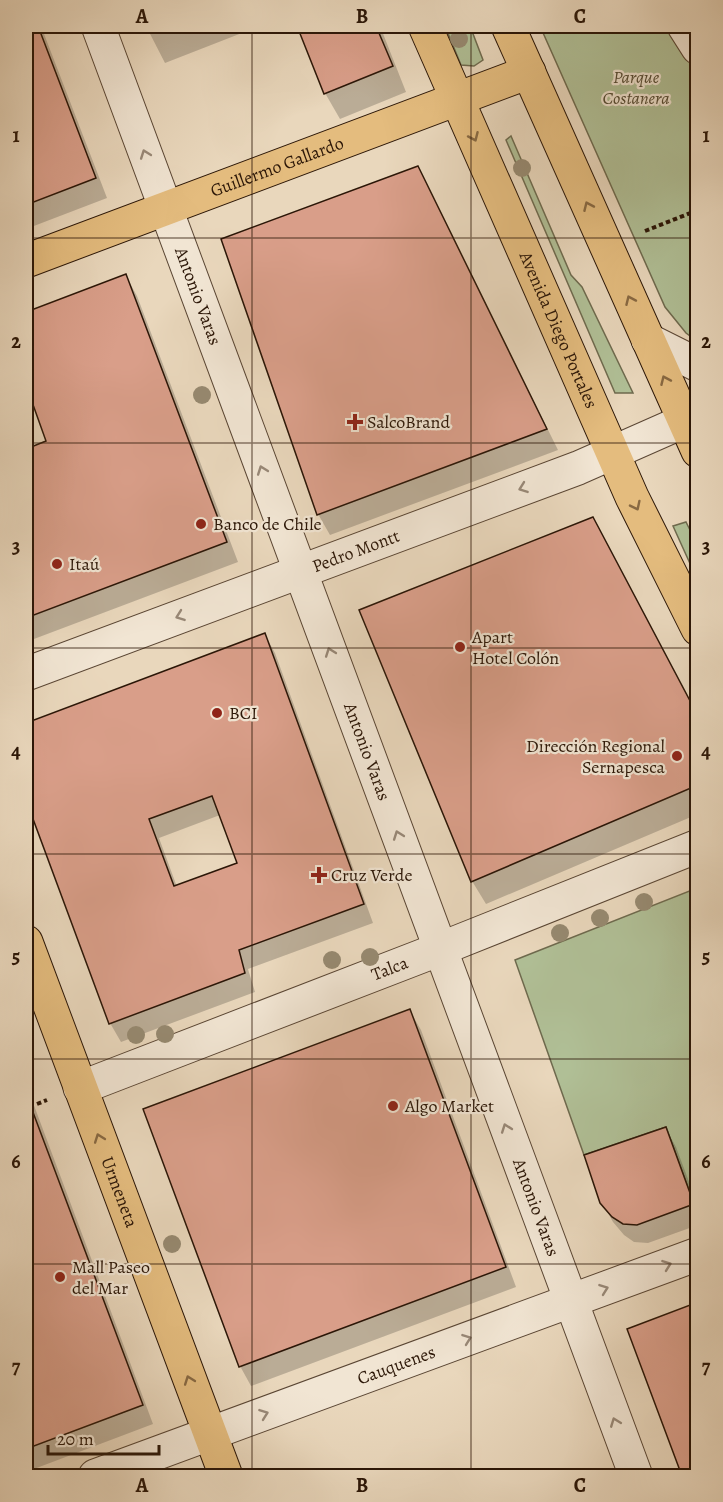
<svg xmlns="http://www.w3.org/2000/svg" width="723" height="1502" font-family="Alegreya,serif">
<style>
.green{fill:#b0bf96;stroke:#6e6a4e;stroke-width:1.5}
.shadow{fill:#0003;fill-rule:evenodd}
.building{fill:#d99e89;stroke:#2b1607;stroke-width:1.5;fill-rule:evenodd}
.lines{fill:none;stroke-linecap:round;stroke-linejoin:round}
.minor-casing{stroke:#5a4634;stroke-width:35}
.major-casing{stroke:#2b1607;stroke-width:35}
.highway-casing{stroke:#2b1607;stroke-width:35}
.path{stroke:#2b1607;stroke-width:4;stroke-dasharray:4.5 3;stroke-linecap:butt}
.minor{stroke:#f1e5d3;stroke-width:33}
.major{stroke:#e4bc7e;stroke-width:33}
.highway{stroke:#e4bc7e;stroke-width:33}
.tree{fill:#968970}
.oneway{stroke:#886942}
.oneway2{stroke:#988877}
.grid{fill:none;stroke:#2b1607;stroke-width:1.5;stroke-opacity:0.55}
.poi-dot{fill:#8f2418;stroke:#f1e5d3;stroke-width:2}
.labels{text-anchor:middle;dominant-baseline:central;stroke-width:4.5;stroke-linejoin:round;paint-order:stroke}
.park-label{font-size:18px;font-style:italic;fill:#534932;stroke:#f1e5d3}
.street-label{font-size:18px;fill:#2b1607;stroke:#f1e5d3}
.poi-label{font-size:18px;fill:#2b1607;stroke:#f1e5d3;text-anchor:start}
.neatline{fill:none;stroke:#2b1607;stroke-width:2}
.grid-label{font-size:20px;text-anchor:middle;font-weight:bold;fill:#2b1607}
</style>
<rect width="100%" height="100%" fill="#e9d7bc"/>
<filter id="stains"><feTurbulence type="fractalNoise" baseFrequency=".00333" numOctaves="4"/><feColorMatrix values="0 0 0 0 .2 0 0 0 0 .09 0 0 0 0 .02 0 0 0 .5 -.17"/></filter>
<radialGradient id="worn" r=".72"><stop offset=".6" stop-color="#630" stop-opacity="0"/><stop offset="1" stop-color="#630" stop-opacity=".3"/></radialGradient>
<path class="green" d="M445 26H470L483 60 474 66 461 65Z
M540 26H697V341L686 333 665 307Z
M511 136 571 275 582 287 633 393H615L506 140Z
M686 522 697 544V579L673 526Z
M697 888V1203L694 1204 666 1127 584 1155 515 960Z"/>
<path class="shadow" d="M26 26H41L107 198 26 229Z
M146 26H260L165 63Z
M298 26H380L406 92 340 119 325 93Z
M418 168 558 450 330 535 318 514Z
M126 276 137 296 238 562 26 642V450L48 442 28 387 26 388V313Z
M265 635 275 653 373 923 248 969 255 992 121 1042 110 1023 26 796V725ZM220 815 238 864 177 887 159 838Z
M698 719V814L486 904 472 881Z
M410 1011 421 1030 516 1287 251 1386 240 1366Z
M26 1084 153 1424 26 1472Z
M666 1129 676 1147 698 1206V1225L648 1243 634 1242 624 1235 613 1222 602 1202Z"/>
<path class="building" d="M26 26H38L96 178 26 205Z
M297 26H376L393 66 324 94Z
M418 166 547 429 317 515 221 239Z
M126 274 227 542 26 618V449L46 441 26 385V312Z
M593 517 698 716V785L471 882 359 610Z
M265 633 364 904 239 950 245 973 109 1024 26 800V723ZM212 796 237 863 174 886 149 819Z
M410 1009 506 1267 239 1367 143 1109Z
M26 1099H28L143 1405 26 1449Z
M666 1127 694 1204 637 1225 623 1224 612 1217 600 1203 584 1155Z
M698 1302V1476H682L627 1329Z"/>
<g class="lines">
<defs>
<g id="minor">
<path id="s1" d="M98 26 636 1476"/>
<path d="M684 26 698 48"/>
<path d="M648 340 698 365"/>
<path id="s2" d="M26 674 578 468 698 415"/>
<path id="s3" d="M80 1088 440 949 698 846"/>
<path id="s4" d="M95 1476 698 1254"/>
</g>
<g id="major">
<path id="s5" d="M26 261 529 72"/>
<path id="s6" d="M26 942 226 1476"/>
</g>
<g id="highway">
<path id="s7" d="M425 26 632 497 698 629"/>
<path d="M508 26 698 451"/>
</g>
</defs>
<use href="#minor" class="minor-casing"/>
<use href="#major" class="major-casing"/>
<use href="#highway" class="highway-casing"/>
<path class="path" d="M645 231 698 210
M37 1104 47 1100"/>
<use href="#minor" class="minor"/>
<use href="#major" class="major"/>
<use href="#highway" class="highway"/>
</g>
<g class="tree">
<circle cx="459" cy="39" r="9"/>
<circle cx="522" cy="168" r="9"/>
<circle cx="202" cy="395" r="9"/>
<circle cx="644" cy="902" r="9"/>
<circle cx="600" cy="918" r="9"/>
<circle cx="560" cy="933" r="9"/>
<circle cx="370" cy="957" r="9"/>
<circle cx="332" cy="960" r="9"/>
<circle cx="165" cy="1034" r="9"/>
<circle cx="136" cy="1035" r="9"/>
<circle cx="172" cy="1244" r="9"/>
</g>
<defs><path id="oneway-chevron" d="M-2-3.5L2.5 0L-2 3.5" fill="none" stroke-width="1.6" stroke-linecap="round" stroke-linejoin="round" transform="scale(1.5)"/></defs>
<g class="oneway">
<use href="#oneway-chevron" transform="translate(474 137) rotate(66)"/>
<use href="#oneway-chevron" transform="translate(588 206) rotate(-114)"/>
<use href="#oneway-chevron" transform="translate(630 300) rotate(-114)"/>
<use href="#oneway-chevron" transform="translate(665 380) rotate(-114)"/>
<use href="#oneway-chevron" transform="translate(636 506) rotate(64)"/>
<use href="#oneway-chevron" transform="translate(99 1138) rotate(-110)"/>
<use href="#oneway-chevron" transform="translate(189 1380) rotate(-110)"/>
</g>
<g class="oneway2">
<use href="#oneway-chevron" transform="translate(145 154) rotate(-110)"/>
<use href="#oneway-chevron" transform="translate(262 470) rotate(-110)"/>
<use href="#oneway-chevron" transform="translate(523 488) rotate(160)"/>
<use href="#oneway-chevron" transform="translate(180 616) rotate(160)"/>
<use href="#oneway-chevron" transform="translate(330 652) rotate(-110)"/>
<use href="#oneway-chevron" transform="translate(398 835) rotate(-110)"/>
<use href="#oneway-chevron" transform="translate(506 1128) rotate(-110)"/>
<use href="#oneway-chevron" transform="translate(667 1265) rotate(-20)"/>
<use href="#oneway-chevron" transform="translate(604 1289) rotate(-20)"/>
<use href="#oneway-chevron" transform="translate(467 1339) rotate(-20)"/>
<use href="#oneway-chevron" transform="translate(264 1414) rotate(-20)"/>
<use href="#oneway-chevron" transform="translate(615 1422) rotate(-111)"/>
</g>
<path class="grid" d="M252 26V1476M471 26V1476M26 238H698M26 443H698M26 648H698M26 854H698M26 1059H698M26 1264H698"/>
<g class="poi-dot">
<path d="M352 413h6v6h6v6h-6v6h-6v-6h-6v-6h6z"/>
<circle cx="201" cy="524" r="6"/>
<circle cx="57" cy="564" r="6"/>
<circle cx="460" cy="647" r="6"/>
<circle cx="217" cy="713" r="6"/>
<circle cx="677" cy="756" r="6"/>
<path d="M316 866h6v6h6v6h-6v6h-6v-6h-6v-6h6z"/>
<circle cx="393" cy="1106" r="6"/>
<circle cx="60" cy="1277" r="6"/>
</g>
<g class="labels">
<g class="park-label">
<text x="636" y="77">Parque<tspan x="636" dy="21">Costanera</tspan></text>
</g>
<g class="street-label">
<text stroke="none"><textPath href="#s5" startOffset="268">Guillermo Gallardo</textPath></text>
<text stroke="none"><textPath href="#s1" startOffset="288">Antonio Varas</textPath></text>
<text stroke="none"><textPath href="#s7" startOffset="332">Avenida Diego Portales</textPath></text>
<text stroke="none"><textPath href="#s2" startOffset="352">Pedro Montt</textPath></text>
<text stroke="none"><textPath href="#s1" startOffset="774">Antonio Varas</textPath></text>
<text stroke="none"><textPath href="#s3" startOffset="332">Talca</textPath></text>
<text stroke="none"><textPath href="#s6" startOffset="267">Urmeneta</textPath></text>
<text stroke="none"><textPath href="#s1" startOffset="1260">Antonio Varas</textPath></text>
<text stroke="none"><textPath href="#s4" startOffset="321">Cauquenes</textPath></text>
</g>
<g class="poi-label">
<text x="367" y="422">SalcoBrand</text>
<text x="213" y="524">Banco de Chile</text>
<text x="69" y="564">Itaú</text>
<text x="472" y="637">Apart<tspan x="472" dy="21">Hotel Colón</tspan></text>
<text x="229" y="713">BCI</text>
<text x="665" y="746" text-anchor="end">Dirección Regional<tspan x="665" dy="21">Sernapesca</tspan></text>
<text x="331" y="875">Cruz Verde</text>
<text x="405" y="1106">Algo Market</text>
<text x="72" y="1267">Mall Paseo<tspan x="72" dy="21">del Mar</tspan></text>
</g>
</g>
<rect width="723" height="1502" fill="none" stroke="#e9d7bc" stroke-width="66"/>
<path d="M48 1445v9h111v-9" fill="none" stroke="#2b1607" stroke-width="3"/>
<text x="57" y="1445" font-size="18" fill="#2b1607" stroke="#f1e5d3" stroke-width="4.5" paint-order="stroke">20 m</text>
<rect x="33" y="33" width="657" height="1436" class="neatline"/>
<g class="grid-label">
<text x="142" y="23">A</text>
<text x="362" y="23">B</text>
<text x="580" y="23">C</text>
<text x="16" y="142">1</text>
<text x="706" y="142">1</text>
<text x="16" y="348">2</text>
<text x="706" y="348">2</text>
<text x="16" y="553">3</text>
<text x="706" y="553">3</text>
<text x="16" y="758">4</text>
<text x="706" y="758">4</text>
<text x="16" y="963">5</text>
<text x="706" y="963">5</text>
<text x="16" y="1168">6</text>
<text x="706" y="1168">6</text>
<text x="16" y="1373">7</text>
<text x="706" y="1373">7</text>
<text x="142" y="1492">A</text>
<text x="362" y="1492">B</text>
<text x="580" y="1492">C</text>
</g>
<rect width="100%" height="100%" filter="url(#stains)"/>
<rect width="100%" height="100%" fill="url(#worn)"/>
</svg>
